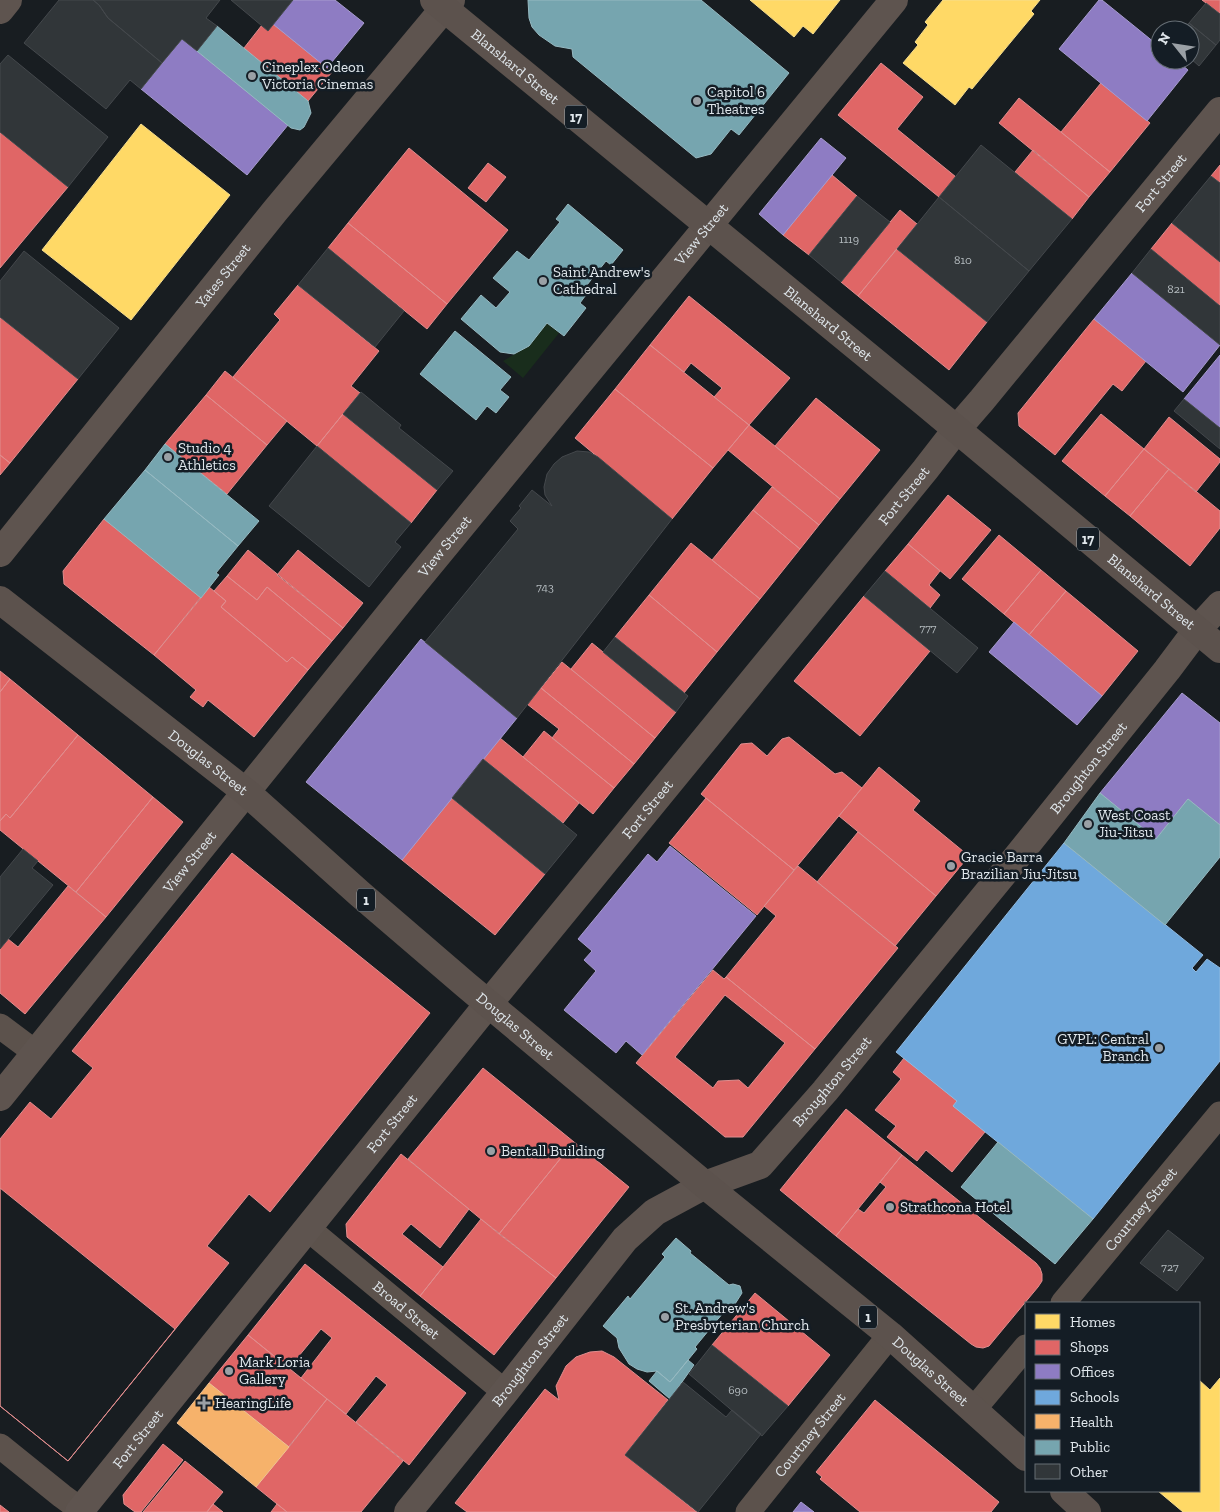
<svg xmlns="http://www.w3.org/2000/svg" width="1220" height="1512" font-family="'Zilla Slab',serif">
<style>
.green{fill:#192d1c}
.homes{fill:#ffd966;stroke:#f6dd8e}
.shops{fill:#e06666;stroke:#e08d8e;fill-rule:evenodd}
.offices{fill:#8e7cc3;stroke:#a79ccf}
.schools{fill:#6fa8dc;stroke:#91bbe1}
.health{fill:#f6b26b;stroke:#efc292}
.public{fill:#76a5af;stroke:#96b9c1}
.building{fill:#313639;stroke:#44484c}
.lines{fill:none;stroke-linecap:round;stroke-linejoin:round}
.street{stroke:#5c524c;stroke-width:25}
.secondary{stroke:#5e544f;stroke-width:28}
.primary{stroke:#5c524d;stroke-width:28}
.poi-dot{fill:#9aa0a5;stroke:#141d25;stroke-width:2}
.labels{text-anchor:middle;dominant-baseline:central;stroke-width:5;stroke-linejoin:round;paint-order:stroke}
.number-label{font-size:12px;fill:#b4bbbf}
.shield{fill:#141d25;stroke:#a3aab0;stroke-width:1}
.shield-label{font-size:14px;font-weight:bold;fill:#e0e7ec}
.street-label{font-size:15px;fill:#e0e7ec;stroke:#141d25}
.poi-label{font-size:15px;fill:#e0e7ec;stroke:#141d25;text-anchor:start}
</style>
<rect width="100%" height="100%" fill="#181d21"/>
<path class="green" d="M547 323 559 333 523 378 503 361 529 346Z"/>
<path class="homes" d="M750 0H840L813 34 803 26 794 37Z
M943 0H1040L1031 11 1034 14 972 89 969 87 955 105 903 63 918 45 915 42 928 25 925 22Z
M141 124 230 195 131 320 42 250Z
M1220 1378V1512H1183L1158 1491H1199V1380L1210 1390Z"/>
<path class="shops" d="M1202 0H1220V14L1206 3Z
M273 24 332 72 308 101 244 48 262 25 268 31Z
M881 63 923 97 897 129 956 177 939 197 838 115Z
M1101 83 1150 123 1110 172 1061 132Z
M1019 98 1110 172 1089 197 999 123Z
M0 132 68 187 0 268Z
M409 148 508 230 447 304 348 223Z
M1033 150 1089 197 1072 219 1015 172Z
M488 163 506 177 486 202 468 188Z
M1220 165V183L1211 176Z
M832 175 857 196 809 255 783 235Z
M900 210 917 224 858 296 841 282Z
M348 223 447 304 427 329 328 248Z
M1172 223 1220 262V306L1151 249Z
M897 249 987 322 949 370 858 296Z
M298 285 379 351 351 386 360 393 317 446 233 377 280 320 274 314Z
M689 296 790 378 749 425 714 397 722 388 691 363 684 372 650 345Z
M0 317 78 379 10 463 0 455Z
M1094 319 1146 361 1122 391 1113 384 1055 455 1019 426 1018 413Z
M650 345 749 425 713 468 615 389Z
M225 371 287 421 267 445 206 395Z
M615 389 713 468 672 519 575 438Z
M206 395 267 445 227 494 165 444Z
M816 398 880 450 840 499 775 446Z
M343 414 437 490 411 523 317 446Z
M1101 414 1144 449 1105 496 1062 461Z
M1169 417 1220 459V462L1196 492 1144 449Z
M749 425 840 499 819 525 728 450Z
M1144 449 1169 469 1130 516 1105 496Z
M0 455 10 463 0 475Z
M1169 469 1220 511V528L1190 566 1130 516Z
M772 487 819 525 800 549 753 510Z
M948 495 991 530 950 579 908 544Z
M753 510 800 549 760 599 712 560Z
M104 519 201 598 154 655 64 584 63 571Z
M999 535 1041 570 1004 614 962 579Z
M691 543 760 599 717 652 649 595Z
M908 544 940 571 929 585 940 595 930 608 885 571Z
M248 550 343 628 332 641 267 587 257 600 227 576Z
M298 550 363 603 343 628 277 575Z
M1041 570 1066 591 1029 635 1004 614Z
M227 576 257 600 267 587 332 641 308 670 292 657 287 662 221 607 226 601 214 591Z
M209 587 226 601 221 607 287 662 292 657 308 670 254 737 208 700 203 707 190 697 196 690 154 655Z
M1066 591 1138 651 1102 696 1029 635Z
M649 595 717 652 684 693 615 637Z
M864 596 930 651 860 736 794 681Z
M592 643 676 712 655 738 571 669Z
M562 662 655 738 634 764 541 688Z
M0 671 10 679 0 692Z
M10 679 78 735 10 818 6 814 0 821V692Z
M541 688 634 764 614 788 552 738 559 729 527 704Z
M544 731 614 788 593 814 523 757Z
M78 735 153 797 76 892 0 830V821L6 814 10 818Z
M789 737 835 774 842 772 862 788 794 870 701 794 741 744 752 743 767 756 782 739Z
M500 738 579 803 563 823 483 759Z
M879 767 920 801 913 810 969 856 936 896 839 816Z
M153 797 183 822 106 917 76 892Z
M452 798 545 874 495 935 402 860Z
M706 798 794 870 757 915 669 843Z
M858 832 936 896 895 946 817 882Z
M232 853 430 1013 270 1212 249 1194 207 1246 229 1263 68 1461 0 1406V1139L30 1102 51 1119 93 1068 72 1051Z
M798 866 898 948 815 1049 726 977 776 916 764 906Z
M68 886 106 917 25 1014 0 993V949L8 939 18 947Z
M713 970 724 979 726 977 815 1049 743 1137H725L636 1063ZM725 995 785 1043 748 1088 739 1080 718 1081 713 1088 675 1057Z
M904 1058 957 1101 953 1106 985 1132 952 1172 926 1150 917 1161 887 1137 896 1126 875 1110 901 1079 893 1072Z
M483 1068 574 1142 499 1234 408 1159Z
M846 1109 902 1155 836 1236 780 1190Z
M574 1142 629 1187 556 1278 499 1234Z
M401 1154 469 1209 440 1248 411 1224 402 1234 443 1267 420 1296 347 1237 346 1224Z
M902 1155 1036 1263 1040 1268 1042 1274V1281L1038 1287 989 1346 983 1348 976 1347 971 1344 836 1236 858 1209 864 1213 886 1187 880 1182Z
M0 1188 175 1329 68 1461 0 1406Z
M481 1219 556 1278 494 1355 420 1296Z
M305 1264 466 1393 409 1465 356 1422 387 1385 376 1376 346 1414 301 1378 332 1338 321 1329 289 1368 248 1335Z
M755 1293 830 1355 788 1406 712 1345Z
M248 1335 327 1399 289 1447 209 1383Z
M602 1351 614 1357 668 1400 625 1455 697 1512H467L455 1503 545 1389 559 1400 556 1386 566 1366 576 1357 590 1352Z
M327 1399 403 1461 361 1512H287L256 1487Z
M875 1400 999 1502 991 1512H860L820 1479 822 1477 816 1472Z
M163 1444 183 1460 141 1512H135L124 1504 123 1495Z
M185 1461 223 1492 213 1504 207 1512H143Z
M213 1504 223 1512H207Z
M277 1504 287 1512H271Z
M0 1505 9 1512H0Z"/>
<path class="offices" d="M293 0H335L364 23 327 68 273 24Z
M1099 0H1102L1160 47V60H1176L1188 70 1147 121 1059 49Z
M182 39 288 125 247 175 141 89Z
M821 138 846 158 783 235 759 214Z
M1132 273 1220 345 1183 392 1094 319Z
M1220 355V428L1184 399Z
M1014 622 1102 696 1077 725 989 652Z
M421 639 517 718 402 860 306 782Z
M1182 693 1220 723V825L1188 799 1156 839 1100 793Z
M670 846 756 916 642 1055 626 1041 616 1053 564 1010 596 971 584 960 592 951 578 939 648 854 657 862Z
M801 1502 814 1512H793Z"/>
<path class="schools" d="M1064 843 1203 955 1192 968 1196 972 1207 959 1220 968V1061L1093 1219 953 1106 957 1101 896 1052Z"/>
<path class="health" d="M209 1383 289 1447 256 1487 177 1423Z"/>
<path class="public" d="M528 0H701L789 73 739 135 731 129 711 154 696 158 573 57 572 49 555 46 539 35 532 27 529 18Z
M217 26 308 101 311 113 304 127 300 130 291 128 197 51Z
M568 204 623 250 611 265 606 261 587 285 591 288 580 303 586 308 564 336 547 323 529 346 514 354 500 352 461 319 481 295 496 308 510 292 493 278 517 251 529 260 560 222 556 219Z
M455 331 511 377 500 390 509 397 496 413 487 406 476 420 420 374Z
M165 444 259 521 238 546 145 470Z
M145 470 238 546 216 573 219 575 201 598 104 519Z
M1100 793 1156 839 1188 799 1220 825V857L1165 925 1064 843Z
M998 1142 1093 1219 1055 1264 961 1187Z
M676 1238 691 1251 690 1253 729 1285 733 1284 740 1286 742 1293 735 1304 728 1307 695 1347 697 1349 670 1382 657 1371 647 1372 637 1369 629 1364 619 1348 617 1338 603 1326 628 1296 630 1299 665 1257 662 1254Z
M688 1360 694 1365 670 1399 649 1381 657 1371 670 1382Z"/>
<path class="building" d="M59 0H93L99 5 108 18 162 63 141 89 130 80 106 109 24 43Z
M93 0H220L206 18 217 26 197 51 182 39 162 63 108 18 99 5Z
M231 0H293L268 31Z
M1206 3 1220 14V40L1216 45 1189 23Z
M1189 23 1216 45 1199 66 1190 58V30H1184Z
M8 55 108 137 68 187 0 132V64Z
M981 145 1072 219 1029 271 939 197Z
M1211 176 1220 183V262L1172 223Z
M857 196 890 222 841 282 809 255Z
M939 197 1029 271 987 322 897 249Z
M328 248 404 311 375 347 298 285Z
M1151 249 1220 306V345L1132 273Z
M24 251 119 328 78 379 0 317V281Z
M361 392 401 425 399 428 453 471 437 490 343 414Z
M1184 399 1220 428V449L1174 411Z
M317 446 411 523 395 542 401 547 369 587 269 506Z
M577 451 589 452 598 457 672 519 517 718 425 642 518 529 510 521 521 508 519 506 532 490 552 506 545 495 544 487 547 474 554 464 562 457Z
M885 571 978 648 957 673 864 596Z
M615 637 688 696 676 712 603 652Z
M483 759 577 835 545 874 452 798Z
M23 849 38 861 32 868 53 885 0 949V877Z
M1168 1230 1204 1258 1177 1291 1140 1263Z
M712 1345 788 1406 762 1436 689 1374Z
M683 1382 726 1417 732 1410 761 1434 698 1512 625 1455Z"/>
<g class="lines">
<g class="street">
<path d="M0 1026 36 1053"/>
<path id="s1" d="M307 1228 505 1392"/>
<path id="s2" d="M1063 1303 1220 1114"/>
<path d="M974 1409 1026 1347"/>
<path d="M0 1446 62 1496 84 1512"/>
<path id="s3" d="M748 1512 890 1335"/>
</g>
<g class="secondary">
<path d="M0 10 8 0"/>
<path id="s4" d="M0 553 275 211 451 0"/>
<path id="s5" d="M0 1097 412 586 894 0"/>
<path id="s6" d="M79 1512 489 1003 925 470 956 430 982 400 1220 111"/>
<path id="s7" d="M408 1512 505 1392 625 1239 655 1212 705 1185 760 1165 825 1091 1008 868 1167 670 1197 630 1220 605"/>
</g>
<g class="primary">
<path id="s8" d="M434 0 925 403 1220 649"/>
<path id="s9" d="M0 600 246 792 360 894 466 985 705 1185 890 1335 1026 1457"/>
<path d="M1064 1491 1087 1512"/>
</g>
</g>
<g class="poi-dot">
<circle cx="252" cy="76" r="5"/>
<circle cx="697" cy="101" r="5"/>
<circle cx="543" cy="281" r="5"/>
<circle cx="168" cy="457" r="5"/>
<circle cx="1088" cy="824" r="5"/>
<circle cx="951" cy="866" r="5"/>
<circle cx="1159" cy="1048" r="5"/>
<circle cx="491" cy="1151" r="5"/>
<circle cx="890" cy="1207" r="5"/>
<circle cx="665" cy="1317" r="5"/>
<circle cx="229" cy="1371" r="5"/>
<path d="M201.5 1395.5h5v5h5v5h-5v5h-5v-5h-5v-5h5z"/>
</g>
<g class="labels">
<g class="number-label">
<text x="849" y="239">1119</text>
<text x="963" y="260">810</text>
<text x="1176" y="289">821</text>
<text x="545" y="587">743</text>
<text x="928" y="628">777</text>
<text x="1170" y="1267">727</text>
<text x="738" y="1390">690</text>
</g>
<g class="shield">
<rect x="565" y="105.5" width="22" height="23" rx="4"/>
<rect x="1077" y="527.5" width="22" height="23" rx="4"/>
<rect x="357" y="888.5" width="18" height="23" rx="4"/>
<rect x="859" y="1305.5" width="18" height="23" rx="4"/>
</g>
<g class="shield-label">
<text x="576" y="117">17</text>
<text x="1088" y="539">17</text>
<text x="366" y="900">1</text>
<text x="868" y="1317">1</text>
</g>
<g class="street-label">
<text stroke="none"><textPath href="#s8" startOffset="105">Blanshard Street</textPath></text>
<text stroke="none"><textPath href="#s6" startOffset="1714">Fort Street</textPath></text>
<text stroke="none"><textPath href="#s5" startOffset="1112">View Street</textPath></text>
<text stroke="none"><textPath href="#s4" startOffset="356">Yates Street</textPath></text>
<text stroke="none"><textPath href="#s8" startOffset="510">Blanshard Street</textPath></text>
<text stroke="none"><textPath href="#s6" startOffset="1309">Fort Street</textPath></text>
<text stroke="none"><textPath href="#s5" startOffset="708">View Street</textPath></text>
<text stroke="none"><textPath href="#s8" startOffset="930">Blanshard Street</textPath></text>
<text stroke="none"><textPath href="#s9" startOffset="264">Douglas Street</textPath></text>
<text stroke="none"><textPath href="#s7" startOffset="1020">Broughton Street</textPath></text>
<text stroke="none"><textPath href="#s6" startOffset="904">Fort Street</textPath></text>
<text stroke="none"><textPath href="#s5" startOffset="302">View Street</textPath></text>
<text stroke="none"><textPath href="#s9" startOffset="669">Douglas Street</textPath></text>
<text stroke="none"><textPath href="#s7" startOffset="615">Broughton Street</textPath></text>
<text stroke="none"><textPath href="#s6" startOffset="499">Fort Street</textPath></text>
<text stroke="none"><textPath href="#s2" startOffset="122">Courtney Street</textPath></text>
<text stroke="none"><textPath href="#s1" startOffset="129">Broad Street</textPath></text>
<text stroke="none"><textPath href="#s7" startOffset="195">Broughton Street</textPath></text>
<text stroke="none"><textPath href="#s9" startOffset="1209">Douglas Street</textPath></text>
<text stroke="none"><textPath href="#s3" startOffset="99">Courtney Street</textPath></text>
<text stroke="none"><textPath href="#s6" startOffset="94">Fort Street</textPath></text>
</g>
<g class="poi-label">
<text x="262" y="67">Cineplex Odeon<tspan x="262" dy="17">Victoria Cinemas</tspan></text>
<text x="707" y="92">Capitol 6<tspan x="707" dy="17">Theatres</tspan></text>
<text x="553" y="272">Saint Andrew's<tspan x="553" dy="17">Cathedral</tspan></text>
<text x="178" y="448">Studio 4<tspan x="178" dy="17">Athletics</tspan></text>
<text x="1098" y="815">West Coast<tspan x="1098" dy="17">Jiu-Jitsu</tspan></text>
<text x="961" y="857">Gracie Barra<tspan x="961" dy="17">Brazilian Jiu-Jitsu</tspan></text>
<text x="1149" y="1039" text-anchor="end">GVPL: Central<tspan x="1149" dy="17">Branch</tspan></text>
<text x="501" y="1151">Bentall Building</text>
<text x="900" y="1207">Strathcona Hotel</text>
<text x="675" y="1308">St. Andrew's<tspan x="675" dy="17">Presbyterian Church</tspan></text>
<text x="239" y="1362">Mark Loria<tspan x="239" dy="17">Gallery</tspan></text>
<text x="215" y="1403">HearingLife</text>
</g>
</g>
<rect x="1025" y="1302" width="175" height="190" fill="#141d25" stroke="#666e75"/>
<rect x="1035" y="1314" width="25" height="15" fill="#ffd966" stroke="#666e75"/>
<text x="1070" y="1327" font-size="15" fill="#e0e7ec">Homes</text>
<rect x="1035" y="1340" width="25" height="15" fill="#e06666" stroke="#666e75"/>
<text x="1070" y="1352" font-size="15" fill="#e0e7ec">Shops</text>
<rect x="1035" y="1364" width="25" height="15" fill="#8e7cc3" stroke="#666e75"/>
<text x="1070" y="1377" font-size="15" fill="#e0e7ec">Offices</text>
<rect x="1035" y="1390" width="25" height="15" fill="#6fa8dc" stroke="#666e75"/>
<text x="1070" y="1402" font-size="15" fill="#e0e7ec">Schools</text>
<rect x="1035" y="1414" width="25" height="15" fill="#f6b26b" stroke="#666e75"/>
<text x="1070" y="1427" font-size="15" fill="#e0e7ec">Health</text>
<rect x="1035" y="1440" width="25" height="15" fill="#76a5af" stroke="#666e75"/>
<text x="1070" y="1452" font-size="15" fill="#e0e7ec">Public</text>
<rect x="1035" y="1464" width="25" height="15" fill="#313639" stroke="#666e75"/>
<text x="1070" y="1477" font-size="15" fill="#e0e7ec">Other</text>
<g transform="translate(1175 45) rotate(300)"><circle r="24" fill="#141d25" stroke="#666e75"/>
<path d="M0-4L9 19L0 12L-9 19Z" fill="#9aa0a5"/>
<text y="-8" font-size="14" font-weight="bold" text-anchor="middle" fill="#e0e7ec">N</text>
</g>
</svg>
